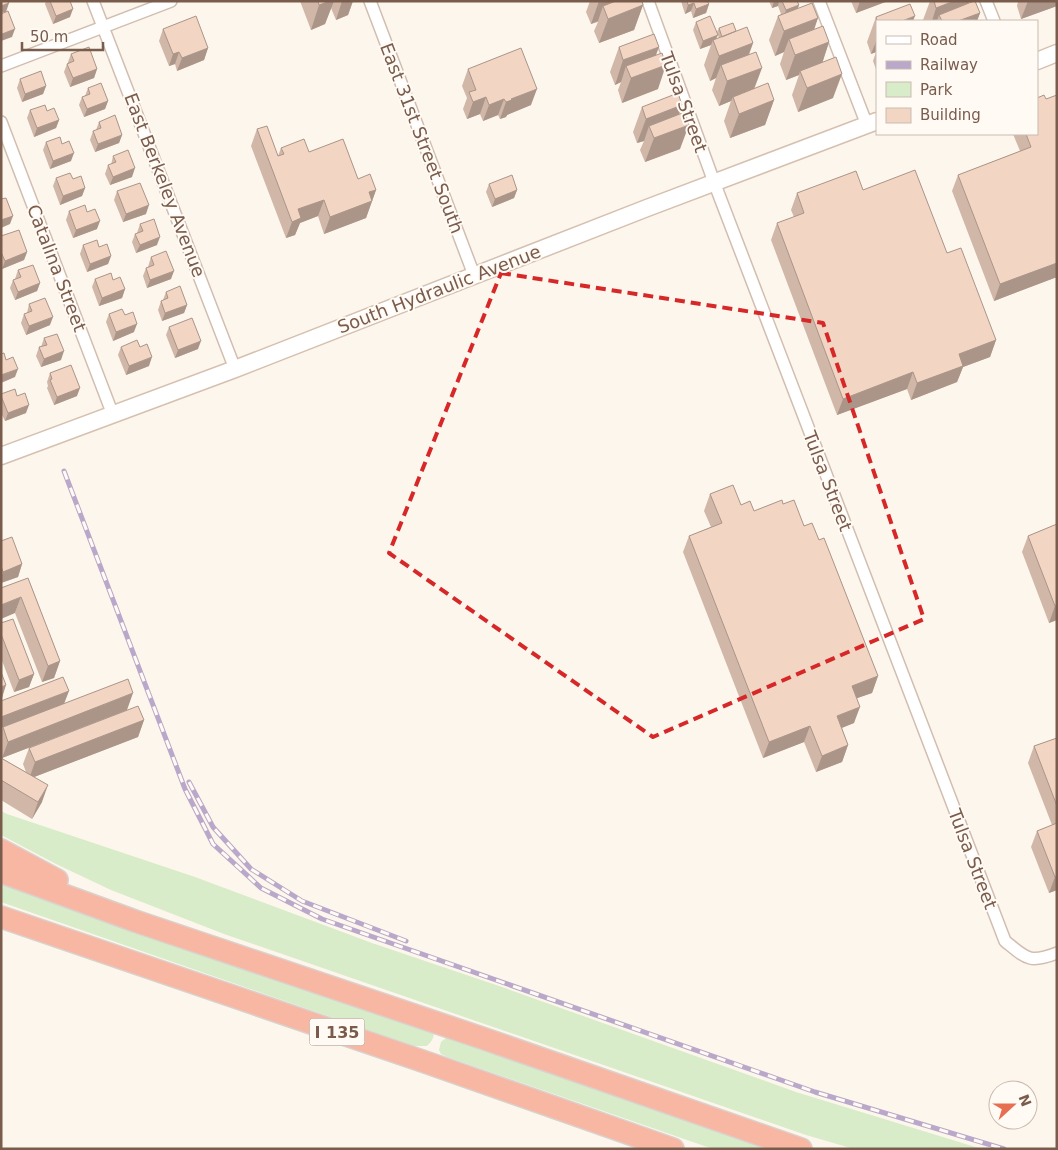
<svg xmlns="http://www.w3.org/2000/svg" width="1058" height="1150" font-family="'DejaVu Sans',sans-serif">
<style>
.green{fill:#d8ecc9}
.lines{fill:none;stroke-linecap:round;stroke-linejoin:round}
.street-casing{stroke:#d1beb0;stroke-width:14}
.secondary-casing{stroke:#d6c0b0;stroke-width:19}
.highway-casing{stroke:#dad1cd;stroke-width:24}
.street{stroke:#fff;stroke-width:11}
.secondary{stroke:#fff;stroke-width:16}
.highway{stroke:#f7b7a3;stroke-width:21}
.rail-casing{stroke:#b9a8c9;stroke-width:5}
.rail{stroke:#fffaf3;stroke-width:3;stroke-dasharray:9;stroke-linecap:butt}
.wall{fill:#d1b7a8}
.shaded-wall{fill:#aa9588}
.building{fill:#f3d5c3;stroke:#aa9588}
.marked{fill:none;stroke:#d62828;stroke-width:4;stroke-dasharray:10 6;stroke-linejoin:round}
.labels{text-anchor:middle;dominant-baseline:central;stroke-width:4;stroke-linejoin:round;paint-order:stroke}
.shield{fill:#fffaf3;stroke:#a28b7f;stroke-width:1}
.shield-label{font-size:16px;font-weight:bold;fill:#7a5c4d}
.street-label{font-size:18px;fill:#7a5c4d;stroke:#fffaf3}
</style>
<rect width="100%" height="100%" fill="#fdf6ec"/>
<path class="green" d="M1 811 7 814 195 877 372 943 502 987 796 1092 982 1149H854L806 1135 224 934 111 890 56 864 1 835Z
M1 879 432 1029C436 1036 432 1041 427 1046H414L1 902Z
M447 1037 777 1149H713L447 1057 441 1054 439 1050 441 1042Z"/>
<g class="lines">
<defs>
<path id="street" d="M93 1 235 369
M370 1 474 275
M648 1 714 182 1005 941C1026 958 1029 964 1057 953
M819 1 867 125
M986 1 994 21
M1 66 171 1
M1 122 113 415"/>
<path id="secondary" d="M1037 61 1057 53
M1 456 235 369 647 208 877 121"/>
<path id="highway" d="M1 850 57 880
M1 872 135 921 485 1039 801 1149
M1 917 428 1063 673 1149"/>
</defs>
<use href="#street" class="street-casing"/>
<use href="#secondary" class="secondary-casing"/>
<use href="#highway" class="highway-casing"/>
<use href="#street" class="street"/>
<use href="#secondary" class="secondary"/>
<use href="#highway" class="highway"/>
<defs>
<path id="rail" d="M64 471 185 789 213 844 261 888 322 919 815 1092 1004 1149
M189 782 213 827 251 869 302 901 406 941"/>
</defs>
<use href="#rail" class="rail-casing"/>
<use href="#rail" class="rail"/>
</g>
<path class="wall" d="M46 1H70V17L53 24 45 4Z
M300 1H353L348 15 336 20 331 8 325 24 311 30Z
M590 1H642L643 5 634 30 599 43 594 31 598 22 591 24 586 12Z
M681 1H707L709 4 706 13 693 18 691 11 685 14Z
M769 1H797L799 5 798 8 814 30 829 42 822 63 833 98 798 112 792 95 799 75 786 80 780 64 784 52 775 56 769 40 778 16 781 14 778 6 772 8Z
M851 1H888L856 13Z
M930 1H969V3L980 13 977 21H923V20Z
M1018 1H1057V6L1021 19 1017 6Z
M876 17 877 21V72L873 61 876 52 871 54 867 42Z
M696 22 716 39 719 38 717 32 719 28 736 31 753 43 749 55 754 89 774 100 765 125 730 138 724 121 731 101 719 106 712 90 716 78 710 81 704 65 711 45 700 49 693 30Z
M163 29 208 48 204 60 177 71 175 64 169 66 159 41Z
M619 47 656 55 658 89 622 103 618 90 621 82 615 85 610 72Z
M71 54 97 69 94 78 70 87 64 72 67 64 68 63V62Z
M468 69 531 105 507 115 506 117 500 119 498 115 483 121 480 114 467 119 463 109 467 98 462 86Z
M20 79 46 86 43 94 22 102 17 88Z
M88 88 108 101 105 109 84 117 79 105 82 97 85 96Z
M682 105 679 115 680 149 645 162 640 150 644 141 637 143 633 132 642 107Z
M30 110 47 111 59 120 56 128 34 137 27 118Z
M99 122 122 135 119 143 95 152 90 140 93 131 96 130Z
M257 129 278 156 281 148 309 152 358 179 376 190 366 218 324 234 318 216 300 223 295 235 286 238 251 146Z
M1013 134H1037L1057 277 994 301 952 191 958 175 1020 151Z
M46 142 62 144 71 161 50 169 43 150Z
M113 156 132 177 110 185 105 174 108 165H111Z
M56 178 73 179 85 188 82 196 60 205 53 186Z
M489 184 517 190 514 198 492 207 486 192Z
M863 190 947 253 996 340 990 357 963 367 957 382 911 400 907 389 837 415 771 240 777 223 794 217 791 210 797 193Z
M117 191 146 214 123 222 114 200Z
M69 211 87 212 97 229 73 238 66 220Z
M140 224 157 245 136 253 132 242 135 234 137 233Z
M1 236 27 252 24 260 2 269Z
M83 245 99 247 111 256 108 264 87 272 80 254Z
M151 257 171 279 147 288 143 276 146 268 148 267Z
M18 270 40 283 37 291 15 300 10 288 13 280 15 279Z
M95 279 113 280 125 289 122 298 99 306 92 287Z
M166 292 187 305 184 313 162 321 158 310 161 301 163 300Z
M29 304 50 325 26 335 21 323 24 314 27 313Z
M109 314 125 315 134 332 113 341 106 322Z
M169 327 198 349 175 358 166 335Z
M44 338 61 360 41 367 36 356 39 347H41Z
M121 347 149 366 126 375 118 355Z
M50 373 77 396 54 405 47 388 48 386 47 382Z
M1 394 17 396 26 413 5 421 1 413Z
M710 494 741 505 754 511 783 504 819 540 878 676 872 693 857 698 854 723 842 728 848 745 842 762 816 772 804 742 763 758 683 552 689 536 711 527 704 511Z
M1057 524V620L1049 623 1022 552 1028 536Z
M1 541 22 564 18 577 1 583Z
M28 578 60 661 54 678 42 682 15 613Z
M1 623 34 674 29 687 14 692 1 658Z
M1 701 64 703 127 710 2 758 1 755V732L3 727 1 728Z
M144 720 138 737 34 777 42 802 32 819 1 800V758L26 772 23 764 29 748Z
M1057 738V890L1049 893 1031 847 1037 831 1052 825 1028 763 1034 746Z"/>
<path class="shaded-wall" d="M330 1H334L325 24 311 30 319 5Z
M342 1H353L348 15 336 20Z
M599 1H631L603 6 598 21 591 24Z
M774 1H779L778 6 772 8Z
M860 1H888L856 13Z
M954 1H969L963 19 939 15 937 21H932L936 8Z
M1028 1H1057V6L1021 19Z
M9 3 6 12 1 13V6Z
M694 3 691 11 685 14 688 5Z
M709 4 706 13 693 18 696 9Z
M643 5 634 30 599 43 608 19Z
M799 5 796 14 783 19 786 10Z
M73 9 70 17 53 24 56 16Z
M980 13 977 21H958Z
M915 16 913 21H902Z
M818 18 810 42 789 39 784 52 775 56 784 31Z
M15 29 12 37 1 41 2 34Z
M718 35 714 43 713 40 711 45 700 49 703 41Z
M877 39V50L876 52 871 54Z
M829 42 821 67 800 71 799 75 786 80 795 55Z
M753 43 744 67 721 65 716 78 710 81 719 56Z
M659 47 650 71 626 66 621 82 615 85 623 60Z
M208 48 204 60 177 71 182 58Z
M179 52 175 64 169 66 173 54Z
M666 65 658 89 622 103 631 78Z
M762 68 753 92 733 97 731 101 719 106 727 81Z
M97 69 94 78 70 87 73 78Z
M842 74 833 98 798 112 807 88Z
M46 86 43 94 22 102 25 94Z
M537 89 531 105 507 115 506 117 500 119 506 102 511 99Z
M486 97 480 114 467 119 473 102Z
M504 99 498 115 483 121 489 105Z
M774 100 765 125 730 138 739 114Z
M108 101 105 109 84 117 87 109Z
M682 105 674 130 649 126 644 141 637 143 646 119Z
M59 120 56 128 34 137 37 128Z
M689 125 680 149 645 162 654 138Z
M122 135 119 143 95 152 98 144Z
M74 153 71 161 50 169 53 161Z
M135 168 132 177 110 185 113 177Z
M85 188 82 196 60 205 63 196Z
M376 190 366 218 324 234 330 217 369 192Z
M517 190 514 198 492 207 495 199Z
M324 200 318 216 300 223 295 235 286 238 292 222 298 209Z
M149 205 146 214 123 222 126 214Z
M13 216 10 224 1 228V220Z
M100 221 97 229 73 238 76 230Z
M160 237 157 245 136 253 140 245Z
M27 252 24 260 2 269 5 261Z
M111 256 108 264 87 272 90 264Z
M1057 263V277L994 301 1000 284Z
M174 271 171 279 147 288 150 280Z
M40 283 37 291 15 300 18 292Z
M125 289 122 298 99 306 102 298Z
M187 305 184 313 162 321 165 313Z
M53 317 50 325 26 335 29 326Z
M137 324 134 332 113 341 116 332Z
M996 340 990 357 963 367 957 382 911 400 917 383 959 354Z
M201 341 198 349 175 358 178 350Z
M64 351 61 360 41 367 44 359Z
M152 357 149 366 126 375 129 366Z
M18 369 15 377 1 383V375Z
M913 372 907 389 837 415 843 399Z
M80 388 77 396 54 405 57 397Z
M29 405 26 413 5 421 8 413Z
M22 564 18 577 1 583V578L3 572Z
M21 597 15 613 1 619V605Z
M1055 606H1057V620L1049 623Z
M60 661 54 678 42 682 48 666Z
M34 674 29 687 14 692 19 680Z
M878 676 872 693 846 702 852 686Z
M6 685 2 698H1V687Z
M69 691 64 704 1 728V717Z
M133 693 127 710 2 758 8 742Z
M860 707 854 723 831 732 837 716Z
M144 720 138 737 29 779 35 762Z
M810 726 804 742 763 758 769 742Z
M848 745 842 762 816 772 822 756Z
M48 785 42 802 32 819 38 802Z
M1057 876V890L1049 893 1055 877Z"/>
<path class="building" d="M1 1H8L9 3 1 6Z
M50 1H70L73 9 56 16Z
M318 1H330L319 5Z
M616 1H642L643 5 608 19 603 6Z
M687 1H707L709 4 696 9 694 3 688 5Z
M782 1H797L799 5 786 10Z
M934 1H954L936 8Z
M974 1H975L980 13 958 21H942L939 15Z
M812 3 818 18 784 31 778 16Z
M910 4 915 16 902 21H877L876 17Z
M8 11 15 29 2 34 1 31V14Z
M196 16 208 48 182 58 179 52 173 54 163 29Z
M710 16 718 35 703 41 696 22Z
M733 23 736 31 722 37 719 28Z
M823 26 829 42 795 55 789 39Z
M747 27 753 43 719 56 713 40Z
M654 34 659 47 623 60 619 47Z
M89 47 97 69 73 78 67 64 74 61 71 54Z
M521 48 537 89 511 99 512 100 506 102 504 99 489 105 486 97 473 102 469 92 476 90 468 69Z
M756 52 762 68 727 81 721 65Z
M662 53 666 65 631 78 626 66Z
M836 57 842 74 807 88 800 71Z
M41 71 46 86 25 94 20 79Z
M101 83 108 101 87 109 82 97 90 94 88 88Z
M768 83 774 100 739 114 733 97Z
M678 93 682 105 646 119 642 107Z
M1044 95 1046 99 1057 95V263L1000 284 958 175 1031 147 1026 134H1037V98Z
M45 105 47 111 54 108 59 120 37 128 30 110Z
M685 112 689 125 654 138 649 126Z
M115 115 122 135 98 144 93 131 101 128 99 122Z
M267 126 278 156 284 154 281 148 304 139 309 152 343 139 358 179 370 174 376 190 369 192 372 201 330 217 324 200 298 209 301 218 292 222 257 129Z
M60 137 62 144 69 141 74 153 53 161 46 142Z
M128 150 135 168 113 177 108 165 116 162 113 156Z
M915 170 947 253 961 248 996 340 959 354 963 366 917 383 913 372 843 399 777 223 804 213 797 193 856 171 863 190Z
M70 173 73 179 81 176 85 188 63 196 56 178Z
M512 175 517 190 495 199 489 184Z
M140 183 149 205 126 214 117 191Z
M6 198 13 216 1 220V199Z
M85 205 87 212 95 209 100 221 76 230 69 211Z
M154 219 160 237 140 245 135 234 143 231 140 224Z
M19 230 27 252 5 261 1 252V236Z
M97 240 99 247 107 244 111 256 90 264 83 245Z
M166 251 174 271 150 280 146 268 154 265 151 257Z
M33 265 40 283 18 292 13 280 21 277 18 270Z
M111 273 113 280 120 277 125 289 102 298 95 279Z
M180 286 187 305 165 313 161 301 168 298 166 292Z
M45 298 53 317 29 326 24 314 32 311 29 304Z
M122 309 125 315 133 312 137 324 116 332 109 314Z
M192 318 201 341 178 350 169 327Z
M57 334 64 351 44 359 39 347 47 345 44 338Z
M137 340 140 347 147 344 152 357 129 366 121 347Z
M4 353 6 360 13 357 18 369 1 375V354Z
M71 365 80 388 57 397 50 380 52 379 50 373Z
M15 389 17 396 25 393 29 405 8 413 1 396V394Z
M733 485 741 505 750 501 754 511 782 500 783 504 794 500 804 526 812 523 819 540 824 538 878 676 852 686 860 707 837 716 848 745 822 756 810 726 769 742 689 536 722 523 710 494Z
M1057 524V606H1055L1028 536Z
M12 537 22 564 3 572 1 566V541Z
M28 578 60 661 48 666 21 597 1 605V588Z
M13 619 34 674 19 680 1 634V623Z
M1 672 6 685 1 687Z
M63 677 69 691 1 717V701Z
M128 679 133 693 8 742 3 727Z
M138 706 144 720 35 762 29 748Z
M1057 738V806L1034 746Z
M1 758 48 785 38 802 1 780Z
M1057 823V876L1055 877 1037 831Z"/>
<path class="marked" d="M501 273 823 323 924 619 653 737 389 553Z"/>
<g class="labels">
<rect class="shield" x="309.5" y="1018.5" width="55" height="27" rx="4"/>
<g class="shield-label">
<text x="337" y="1032">I 135</text>
</g>
<g class="street-label">
<text transform="translate(684 102) rotate(70)">Tulsa Street</text>
<text transform="translate(422 138) rotate(69)">East 31st Street South</text>
<text transform="translate(165 185) rotate(69)">East Berkeley Avenue</text>
<text transform="translate(57 268) rotate(69)">Catalina Street</text>
<text transform="translate(439 289) rotate(-21)">South Hydraulic Avenue</text>
<text transform="translate(828 481) rotate(69)">Tulsa Street</text>
<text transform="translate(973 859) rotate(69)">Tulsa Street</text>
</g>
</g>
<rect width="1058" height="1150" fill="none" stroke="#7a5c4d" stroke-width="5"/>
<rect x="876" y="20" width="162" height="115" fill="#fffaf3" stroke="#cabbb1"/>
<rect x="886" y="36" width="25" height="8" fill="#ffffff" stroke="#cabbb1"/>
<text x="920" y="45" font-size="15" fill="#7a5c4d">Road</text>
<rect x="886" y="61" width="25" height="8" fill="#b9a8c9" stroke="#cabbb1"/>
<text x="920" y="70" font-size="15" fill="#7a5c4d">Railway</text>
<rect x="886" y="82" width="25" height="15" fill="#d8ecc9" stroke="#cabbb1"/>
<text x="920" y="95" font-size="15" fill="#7a5c4d">Park</text>
<rect x="886" y="108" width="25" height="15" fill="#f3d5c3" stroke="#cabbb1"/>
<text x="920" y="120" font-size="15" fill="#7a5c4d">Building</text>
<g transform="translate(1013 1105) rotate(69)"><circle r="24" fill="#fffaf3" stroke="#cabbb1"/>
<path d="M0-4L9 19L0 12L-9 19Z" fill="#e76f51"/>
<text y="-8" font-size="14" font-weight="bold" text-anchor="middle" fill="#7a5c4d">N</text>
</g>
<path d="M22 42v8h81v-8" fill="none" stroke="#7a5c4d" stroke-width="2.5"/>
<text x="30" y="42" font-size="15" fill="#7a5c4d" stroke="#fffaf3" stroke-width="4" paint-order="stroke">50 m</text>
</svg>
